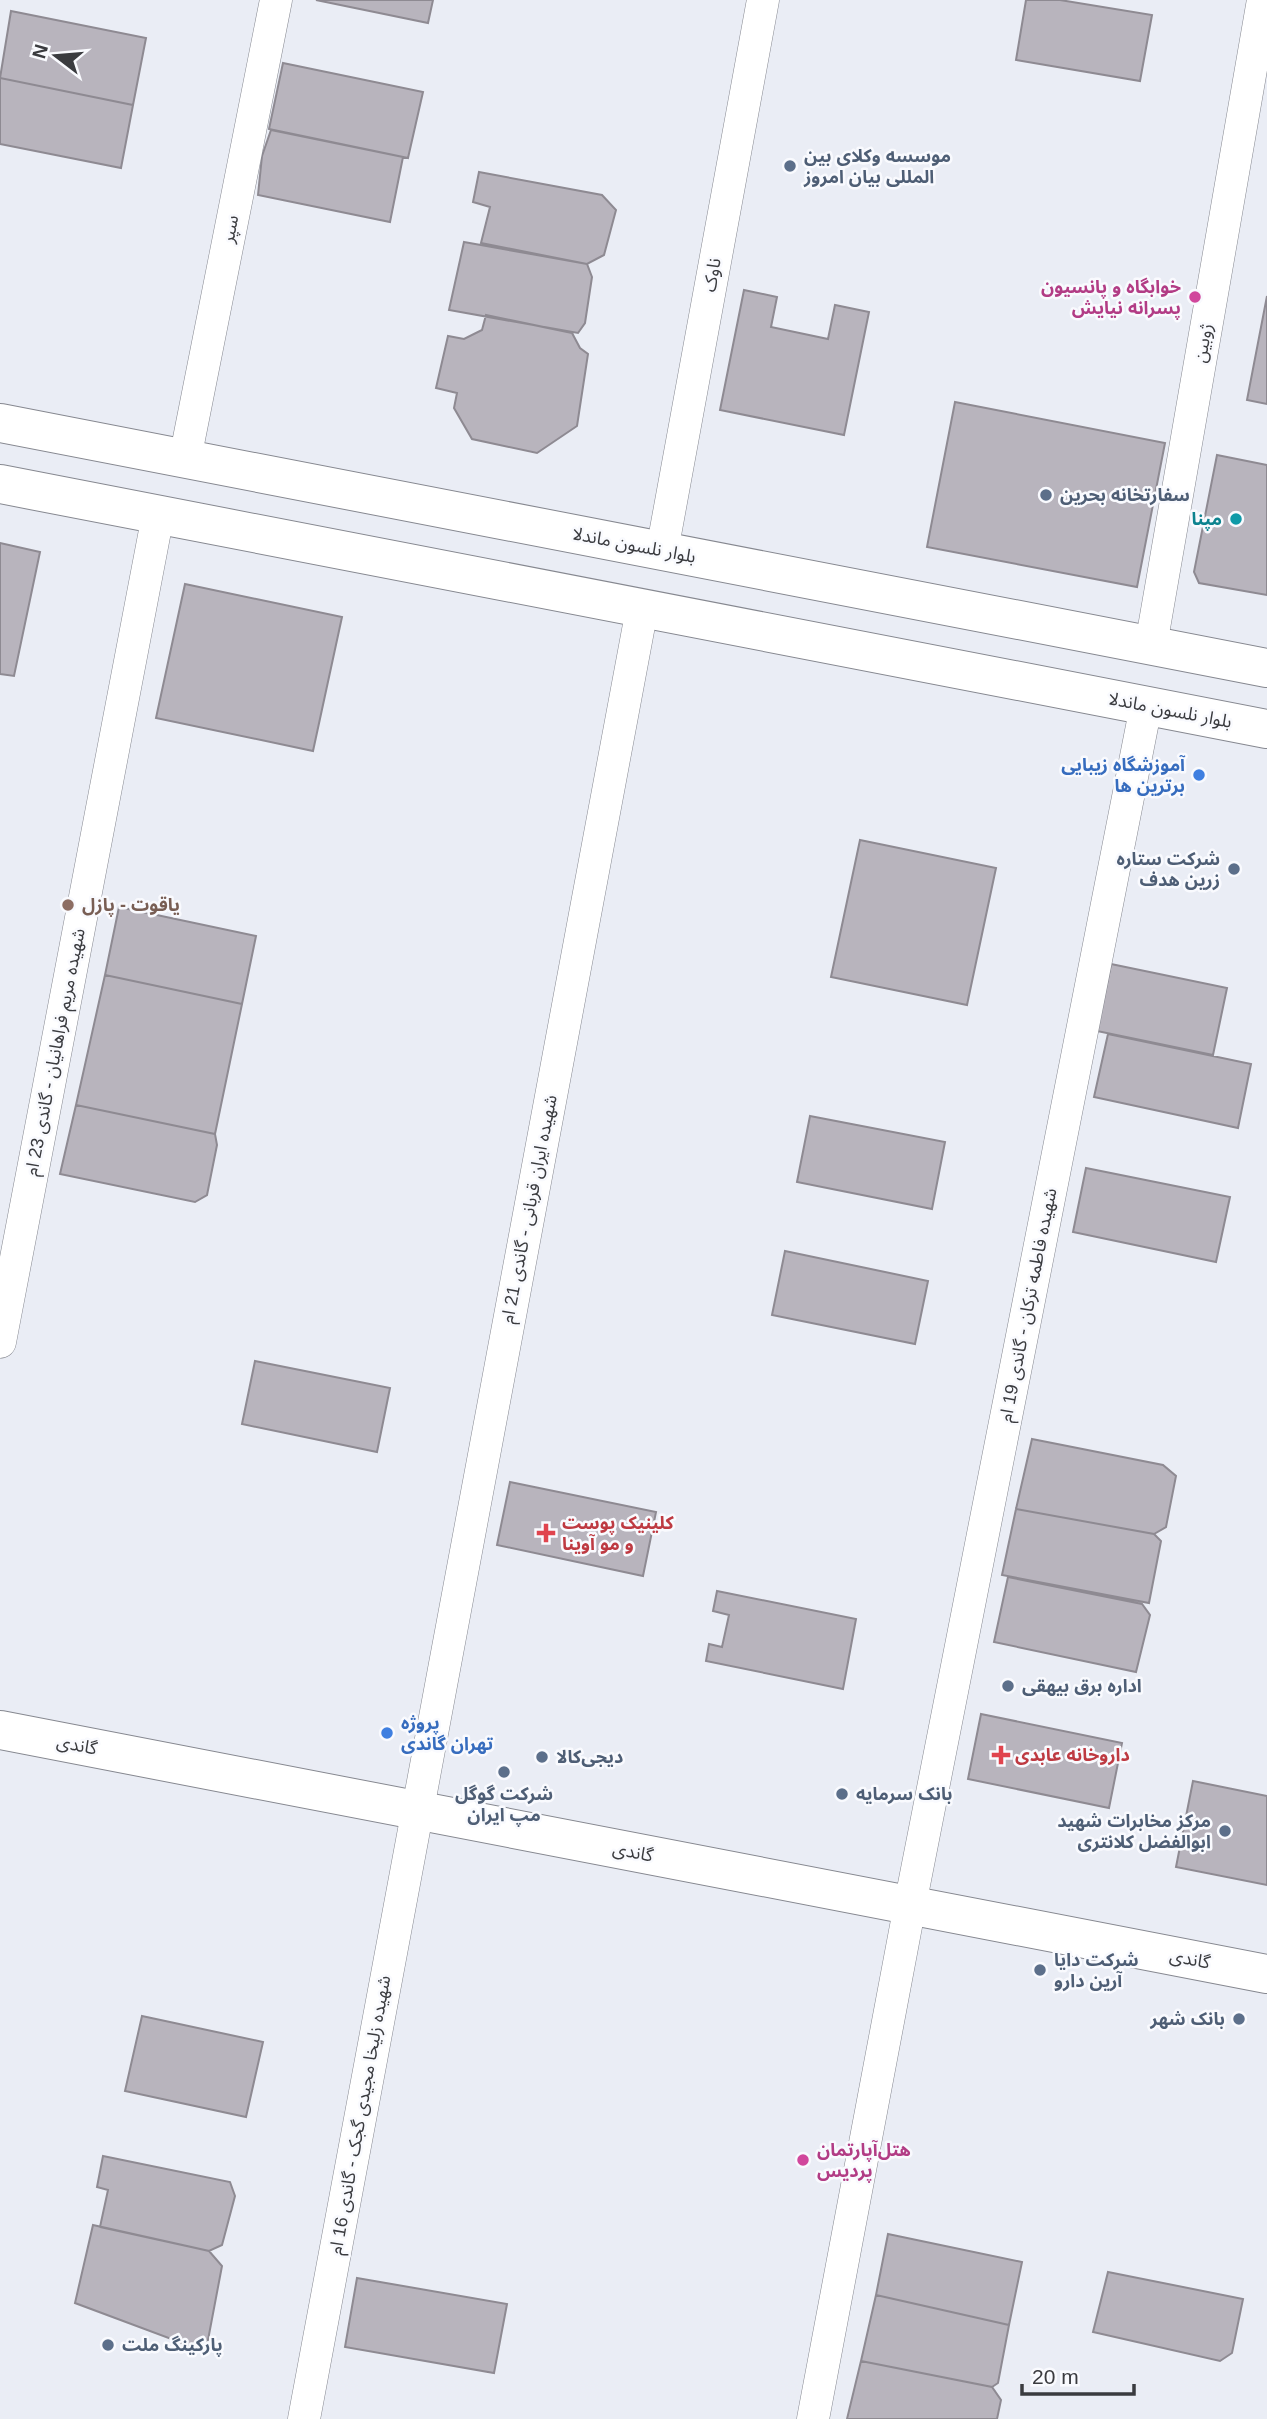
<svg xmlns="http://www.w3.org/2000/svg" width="1267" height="2419" font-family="Helvetica,'Noto Sans Arabic',sans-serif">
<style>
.building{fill:#b8b4bd;stroke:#8e8a92;stroke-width:2}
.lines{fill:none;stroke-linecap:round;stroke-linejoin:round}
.street-casing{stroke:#868890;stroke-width:33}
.secondary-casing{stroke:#868890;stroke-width:40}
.street{stroke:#fff;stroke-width:32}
.secondary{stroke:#fff;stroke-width:38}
.service-dot{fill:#5c6f8a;stroke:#f9fafe;stroke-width:2.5}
.hotel-dot{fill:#d1479c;stroke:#f9fafe;stroke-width:2.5}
.culture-dot{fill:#0f9aa8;stroke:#f9fafe;stroke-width:2.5}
.shop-dot{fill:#3f7fe0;stroke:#f9fafe;stroke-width:2.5}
.education-dot{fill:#8d6e63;stroke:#f9fafe;stroke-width:2.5}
.health-dot{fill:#e0444e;stroke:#f9fafe;stroke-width:2.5}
.labels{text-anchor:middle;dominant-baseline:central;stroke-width:5;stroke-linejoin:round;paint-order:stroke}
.service-label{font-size:18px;font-weight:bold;fill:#4e5e75;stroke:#f9fafe;text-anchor:start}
.street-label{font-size:18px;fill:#3a3b3f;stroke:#f9fafe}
.hotel-label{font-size:18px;font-weight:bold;fill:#b23c85;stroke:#f9fafe;text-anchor:end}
.culture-label{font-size:18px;font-weight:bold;fill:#0d838f;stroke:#f9fafe;text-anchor:end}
.shop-label{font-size:18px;font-weight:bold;fill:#366cbe;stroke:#f9fafe;text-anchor:end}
.education-label{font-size:18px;font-weight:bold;fill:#785e54;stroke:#f9fafe;text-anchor:start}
.health-label{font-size:18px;font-weight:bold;fill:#be3a42;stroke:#f9fafe;text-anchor:start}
</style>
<rect width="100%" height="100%" fill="#eaedf5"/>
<path class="building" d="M316 0H433L428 23Z
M1026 0H1060L1152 15 1140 81 1016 60Z
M11 11 146 38 133 105 0 78Z
M283 63 423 92 408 158 269 129Z
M0 78 133 105 121 168 0 144Z
M271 130 403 157 390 222 258 195 262 156Z
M479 172 602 195 616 210 604 255 587 264 481 243 490 207 473 202Z
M464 242 587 264 592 277 585 323 578 333 449 310Z
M744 290 777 297 771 327 828 339 835 305 869 312 844 435 720 410Z
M1267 296V404L1247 400Z
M486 315 572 333 580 348 588 354 577 426 537 453 472 439 454 408 457 393 436 388 448 336 464 339 482 330Z
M955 402 1165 443 1137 587 927 547Z
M1217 455 1267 465V595L1199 583 1194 572Z
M0 543 40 552 14 676 0 674Z
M185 584 342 617 313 751 156 718Z
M860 840 996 868 967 1005 831 977Z
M119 907 256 936 242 1004 105 975Z
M1111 964 1227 988 1213 1055 1097 1031Z
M105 975 242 1004 215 1134 76 1105Z
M1108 1034 1251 1064 1238 1128 1094 1097Z
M76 1105 215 1134 217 1145 207 1195 195 1202 60 1174Z
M810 1116 945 1142 932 1209 797 1182Z
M1086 1168 1230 1197 1216 1262 1073 1232Z
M785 1251 928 1281 915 1344 772 1315Z
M255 1361 390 1388 377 1452 242 1424Z
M1032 1439 1163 1465 1176 1476 1166 1527 1154 1534 1016 1509Z
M510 1482 656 1512 643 1576 497 1545Z
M1016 1509 1154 1534 1161 1541 1149 1603 1002 1575Z
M1008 1577 1142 1604 1150 1615 1136 1672 994 1642Z
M717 1591 856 1619 843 1689 706 1661 709 1644 722 1647 729 1615 713 1611Z
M981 1714 1122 1743 1109 1808 968 1779Z
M1193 1781 1267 1796V1885L1176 1867Z
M142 2016 263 2042 246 2117 125 2091Z
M103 2156 230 2182 235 2196 222 2245 209 2251 100 2227 108 2190 97 2187Z
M93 2225 209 2251 222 2266 208 2340 190 2346 75 2303Z
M888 2234 1022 2262 1009 2325 876 2295Z
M1108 2272 1243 2299 1232 2353 1220 2361 1093 2332Z
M357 2278 507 2304 494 2373 345 2347Z
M876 2295 1009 2325 998 2383 992 2387 861 2361Z
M861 2361 992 2387 1001 2400 997 2419H847Z"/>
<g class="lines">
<defs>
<path id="street" d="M185 459 276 0
M662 551 763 0
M1151 645 1263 0
M0 1342 158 515
M304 2419 642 609
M813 2419 910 1905 1146 706"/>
<path id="secondary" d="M0 423 1267 668
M0 484 1267 729
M0 1730 1267 1974"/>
</defs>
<use href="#street" class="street-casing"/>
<use href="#secondary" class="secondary-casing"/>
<use href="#street" class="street"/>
<use href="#secondary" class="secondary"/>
</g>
<g class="service-dot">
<circle cx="790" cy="166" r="7"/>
<circle cx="1046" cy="495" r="7"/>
<circle cx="1234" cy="869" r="7"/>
<circle cx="1008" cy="1686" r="7"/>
<circle cx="542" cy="1757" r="7"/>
<circle cx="504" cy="1772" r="7"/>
<circle cx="842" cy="1794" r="7"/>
<circle cx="1225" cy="1831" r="7"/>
<circle cx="1040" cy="1970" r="7"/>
<circle cx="1239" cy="2019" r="7"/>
<circle cx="108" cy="2345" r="7"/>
</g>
<g class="hotel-dot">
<circle cx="1195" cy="297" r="7"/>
<circle cx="803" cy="2160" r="7"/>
</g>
<circle class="culture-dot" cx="1236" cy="519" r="7"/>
<g class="shop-dot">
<circle cx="1199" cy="775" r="7"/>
<circle cx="387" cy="1733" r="7"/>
</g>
<circle class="education-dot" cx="68" cy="905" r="7"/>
<g class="health-dot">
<path d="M542.5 1522.5h7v7h7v7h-7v7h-7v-7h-7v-7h7z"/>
<path d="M997.5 1744.5h7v7h7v7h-7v7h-7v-7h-7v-7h7z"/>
</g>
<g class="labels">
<g class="service-label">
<text x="804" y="156">موسسه وکلای بین<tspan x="804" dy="21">المللی بیان امروز</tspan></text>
<text x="1060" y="495">سفارتخانه بحرین</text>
<text x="1220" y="859" text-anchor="end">شرکت ستاره<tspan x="1220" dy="21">زرین هدف</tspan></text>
<text x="1022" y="1686">اداره برق بیهقی</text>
<text x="556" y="1757">دیجی‌کالا</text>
<text x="504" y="1794" text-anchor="middle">شرکت گوگل<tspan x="504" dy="21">مپ ایران</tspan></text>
<text x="856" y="1794">بانک سرمایه</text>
<text x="1211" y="1821" text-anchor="end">مرکز مخابرات شهید<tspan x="1211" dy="21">ابوالفضل کلانتری</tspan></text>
<text x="1054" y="1960">شرکت دایا<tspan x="1054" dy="21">آرین دارو</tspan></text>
<text x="1225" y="2019" text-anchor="end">بانک شهر</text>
<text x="122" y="2345">پارکینگ ملت</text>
</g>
<g class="street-label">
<text transform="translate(230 229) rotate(-79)">سپر</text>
<text transform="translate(712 275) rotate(-80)">ناوک</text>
<text transform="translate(1203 343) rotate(-80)">ژوبین</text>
<text transform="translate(634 545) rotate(11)">بلوار نلسون ماندلا</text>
<text transform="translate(1170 710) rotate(11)">بلوار نلسون ماندلا</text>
<text transform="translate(55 1052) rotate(-79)">شهیده مریم فراهانیان - گاندی 23 ام</text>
<text transform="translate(529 1209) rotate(-79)">شهیده ایران قربانی - گاندی 21 ام</text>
<text transform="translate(1028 1305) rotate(-79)">شهیده فاطمه ترکان - گاندی 19 ام</text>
<text transform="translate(77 1745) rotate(11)">گاندی</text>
<text transform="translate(633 1852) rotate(11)">گاندی</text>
<text transform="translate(1190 1959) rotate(11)">گاندی</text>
<text transform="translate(360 2115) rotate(-80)">شهیده زلیخا مجیدی گجک - گاندی 16 ام</text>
</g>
<g class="hotel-label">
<text x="1181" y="287">خوابگاه و پانسیون<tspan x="1181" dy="21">پسرانه نیایش</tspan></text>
<text x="817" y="2150" text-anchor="start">هتل‌آپارتمان<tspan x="817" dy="21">پردیس</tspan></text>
</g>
<g class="culture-label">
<text x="1222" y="519">مپنا</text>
</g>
<g class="shop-label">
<text x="1185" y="765">آموزشگاه زیبایی<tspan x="1185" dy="21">برترین ها</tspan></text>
<text x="401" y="1723" text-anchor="start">پروژه<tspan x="401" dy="21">تهران گاندی</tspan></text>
</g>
<g class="education-label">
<text x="82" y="905">یاقوت - پازل</text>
</g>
<g class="health-label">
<text x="562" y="1523">کلینیک پوست<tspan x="562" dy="21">و مو آوینا</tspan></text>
<text x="1015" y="1755">داروخانه عابدی</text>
</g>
</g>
<g transform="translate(56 56) rotate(286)" stroke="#f9fafe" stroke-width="5" paint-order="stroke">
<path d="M0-5L12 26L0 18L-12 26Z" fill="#3a3b3f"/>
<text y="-10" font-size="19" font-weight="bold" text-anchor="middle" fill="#3a3b3f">N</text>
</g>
<path d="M1022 2384v10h112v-10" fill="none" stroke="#3a3b3f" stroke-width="3.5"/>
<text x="1032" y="2384" font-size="21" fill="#3a3b3f" stroke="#f9fafe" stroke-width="5" paint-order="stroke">20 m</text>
</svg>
